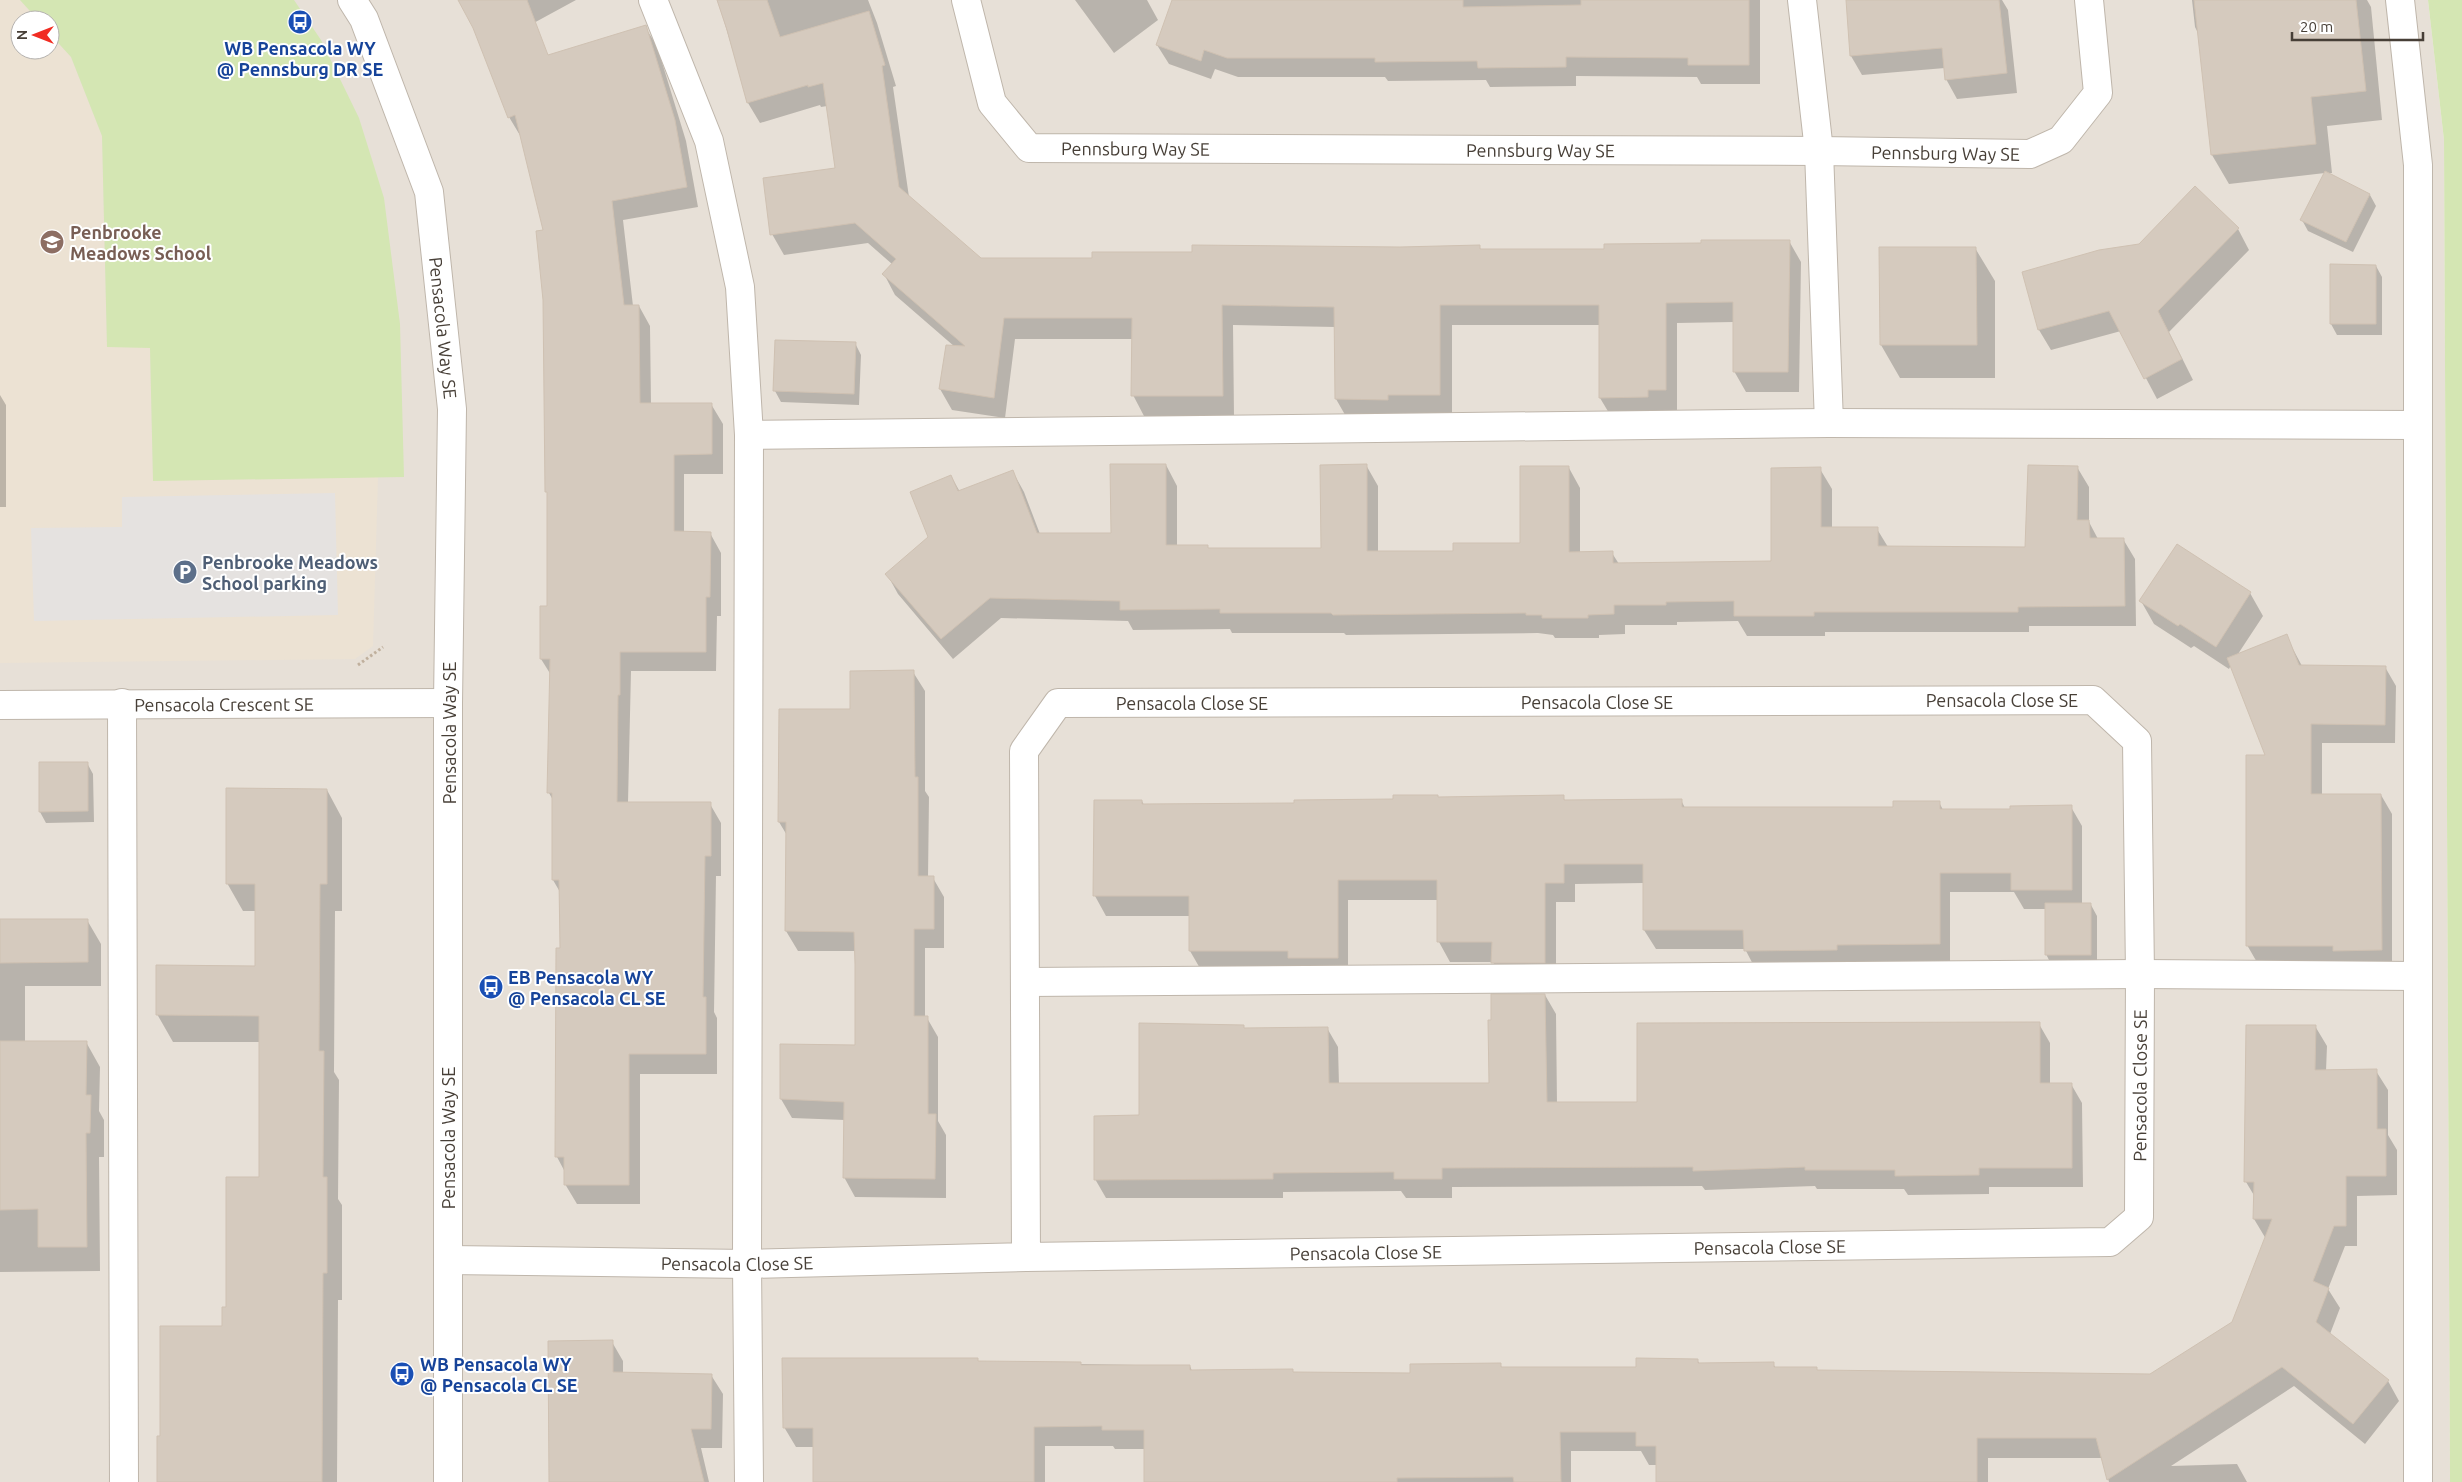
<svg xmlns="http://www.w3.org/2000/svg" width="2462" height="1482" font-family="Ubuntu,sans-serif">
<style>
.residential{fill:#e7e0d7;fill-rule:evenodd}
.education{fill:#ece2d3}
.green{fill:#d4e6b3}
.parking{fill:#e5e2e0}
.shadow{fill:#0003}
.building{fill:#d5cabe;stroke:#cfc1b2}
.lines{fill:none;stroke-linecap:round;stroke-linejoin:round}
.minor-casing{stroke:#bfb6ab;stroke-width:30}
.path{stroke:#c0b09d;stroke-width:3;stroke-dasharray:2.5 2.5;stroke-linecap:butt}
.minor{stroke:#fff;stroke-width:28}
.labels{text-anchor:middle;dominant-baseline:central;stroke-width:4;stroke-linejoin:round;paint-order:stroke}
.transit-label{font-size:18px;font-weight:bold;fill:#164399;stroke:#fff;text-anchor:start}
.street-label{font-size:18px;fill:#473f37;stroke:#fff}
.education-label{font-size:18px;font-weight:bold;fill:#785e54;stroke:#fff;text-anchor:start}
.service-label{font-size:18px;font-weight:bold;fill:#4e5e75;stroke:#fff;text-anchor:start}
</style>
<rect width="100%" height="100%" fill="#f3efe8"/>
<path class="residential" d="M0 0H2428L2444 140 2450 1482H0ZM20 20H50V50H20Z"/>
<path class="education" d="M0 0H20L38 20H20V50H50V34L71 57 102 136 107 347H150L153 480 378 477 373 646 355 659 0 663Z"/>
<path class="green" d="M20 0H294L321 40 359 118 384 198 400 324 404 477 153 481 150 348 107 347 102 136 71 57 50 34V20H38Z
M2428 0H2462V1482H2450L2444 140Z"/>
<path class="parking" d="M335 493 338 615 34 621 31 528 122 527V497Z"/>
<path class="shadow" d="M459 0H576L486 49Z
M718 0H868L877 23 896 86 893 87 909 197 980 259H1093L1193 253 1479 246 1481 250H1606L1789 241 1801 262 1799 392H1746L1734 371V322L1677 323V410H1659V418H1612L1600 398V325H1452V415L1348 420 1336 399 1335 327 1233 325 1234 416H1144L1133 395V339H1015L1005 418 952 410 940 389 955 347 895 295 884 274 892 264 868 243 784 255 772 234 836 169 827 106 821 107 820 105 760 123 748 103Z
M1075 0H1147L1158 20 1114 53Z
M1173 0H1760V84H1701L1697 77 1576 76V86L1490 87 1486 80 1388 81 1385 77H1238L1215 69 1211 79 1169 64 1157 45Z
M1847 0H2002L2008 10 2017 93 1957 99 1946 79 1945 68 1862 75 1851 56Z
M2192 0H2367L2371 7 2382 120 2327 126 2332 173H2326L2370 195 2376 206 2353 252 2308 231 2302 220 2325 173 2229 184 2212 155 2199 35 2195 27Z
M645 27 657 46 686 141 698 207 623 220 633 306H639L650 326 651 404H711L723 424V474H684V533H710L721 553V616H717L716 671H631L628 803 710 804 721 823V876H716L714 1012 717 1018V1074H640V1204H577L565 1184V1172L557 1157 561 950 560 892 553 880V800L549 793 551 675 541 659V608H549L545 231 521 137 509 117Z
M2238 229 2249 250 2169 332 2193 380 2157 399 2121 331 2051 350 2039 330 2024 272Z
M1975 248 1995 281V378H1900L1881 345Z
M2332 265 2376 266 2382 277V335H2337L2331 324Z
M855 343 861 355 859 405 781 402 775 391Z
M0 395 6 405V507H0Z
M1166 465 1177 486V546H1207L1209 549H1322L1366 465 1378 486V552H1454L1521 544 1569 468 1580 488V553H1612L1619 564 1772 563 1820 469 1832 489V529H1877L1888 547 2027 548 2077 467 2089 487V522L2098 539H2123L2135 559 2136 626H2029V632H1825V636H1747L1738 621 1677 622V625H1625V634L1599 635V638H1555L1553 635 1538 633 1346 635 1344 633H1232L1230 629 1133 630 1128 621 1001 618 953 659 898 594 887 574 930 537 951 476 960 492 1013 472 1024 492 1040 534H1112Z
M2250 593 2263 616 2238 654 2286 636 2302 666 2385 667 2396 686 2395 743H2322V795H2381L2392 814V969L2258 964 2247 945 2267 757 2231 665 2229 669 2194 646 2191 648 2154 624 2141 601Z
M913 672 925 691V791L929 797 928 878H933L944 897V948H925V1018H927L938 1037V1121L946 1135V1198L855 1197 844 1177 845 1120 792 1118 781 1099 856 1046V951H798L786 931 788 837 779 822 780 710H852Z
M87 763 93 774 94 822 46 823 40 812Z
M327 790 342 818V911H335L334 1072 339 1080 338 1199 342 1205V1300H338L337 1482H159L162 1437 224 1327 260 1178V1042H173L157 1014 256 968V911H243L227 883Z
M1563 797 1565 801 1681 800 1685 808H1894L1939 802 1943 810H2012L2071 807 2082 826V905H2091L2097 916V966H2052L2046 954V909H2024L2014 892H1950V963L1756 970 1745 949H1656L1644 930V883L1575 884V902H1556V982H1504L1493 962H1450L1439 942V900H1348V977L1201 970 1190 951V916H1106L1095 896V801H1142L1144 805 1295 804 1439 798Z
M0 919 87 920 101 944V986H25V1042H86L100 1067 99 1111 104 1120V1157H99L100 1271 0 1272Z
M1545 995 1556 1014 1557 1104H1638L2039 1024 2050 1043V1084H2071L2082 1103 2083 1187H1989V1194L1908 1195 1904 1189H1817L1815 1186 1705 1190 1702 1186 1452 1187V1198H1406L1401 1191 1283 1192V1198H1106L1095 1179 1141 1116 1244 1029 1327 1028 1338 1047 1339 1085 1490 1084 1492 1021Z
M2315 1026 2327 1046 2326 1071H2376L2388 1090V1135L2397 1150V1195L2357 1196V1246H2345L2328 1289 2340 1308 2330 1334 2388 1381 2399 1401 2365 1444 2294 1386 2171 1466 2237 1464 2247 1482H2109L2102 1458H1988V1482H1657V1465H1649L1641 1451H1571V1482H1145V1449H1115L1113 1446H1045V1482H814V1447H796L784 1427 978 1362 1190 1366 1192 1371H1292L1294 1373 1411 1374 1500 1364 1502 1368H1638L1697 1360 1700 1364H1773L1776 1368H1816L1818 1371 2151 1375 2233 1323 2266 1239 2254 1219 2255 1197 2246 1182Z
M612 1342 623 1361V1374L711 1375 723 1394 722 1448H701L709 1482H549Z"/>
<path class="building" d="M458 0H527L548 55 646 25 675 120 687 187 612 201 624 305H639L640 403H712V454L674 455V531L711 532 710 597H706V652H620V695H618L617 802H711V856H705L703 997H706V1054H629V1185H564V1157H555L556 948H560L559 880H552V793H547L550 659H540V606H547V492H545L543 300 536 231 543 230 515 115 508 118 473 28Z
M717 0H767L780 37 869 11 885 65 882 66 899 187 981 258H1092V252H1192V245L1400 247 1480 245V249H1604V244L1701 243V240H1790L1788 372H1733V302L1666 303V390H1648V397L1599 398V305H1440V395H1388V400L1335 399 1334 307 1222 305 1223 396H1131L1132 318H1004L994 398 939 389 946 345 965 346 882 274 896 259 855 223 770 235 763 178 835 168 823 83 808 87V85L747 103 727 30Z
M1172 0H1463V7L1581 5V0H1749V65H1688V58L1566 57V67L1478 68 1477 61 1375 62V58H1227L1204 50 1201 61 1156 45Z
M1846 0H1999L2007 73 1945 80 1942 48 1850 56Z
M2194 0H2356L2366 91 2311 97 2316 144 2211 155Z
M2325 171 2370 194 2346 242 2300 220Z
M2195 186 2239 228 2158 311 2182 359 2144 379 2109 311 2038 330 2022 272 2099 250 2139 244Z
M1879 247H1976L1977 345H1880Z
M2330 264 2376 265V324H2330Z
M775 340 856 342 854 394 773 391Z
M1110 464H1166V545H1208V548H1321L1320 465 1367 464V551H1453V543H1520V466H1569V552L1613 551V563L1771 561V468L1821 467V527H1878V546L2025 547 2028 465 2078 466 2077 520H2089L2090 538H2124L2125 606 2018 607V612H1814V616H1734V601L1666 602V605H1614V614L1588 615V618H1542V615H1526V613L1333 615 1331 613H1220V609L1120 610V601L990 598 941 639 885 574 928 537 910 492 951 475 958 491 1013 470 1037 533H1111Z
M2177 544 2251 592 2216 647 2180 624 2178 626 2139 601Z
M2287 634 2299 665 2386 666 2385 725 2311 724V794H2381L2382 950 2333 951V946H2246V755H2265L2227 658Z
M914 670 915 777H918V876H934V929H914V1016H928V1114H936L935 1179 843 1178 844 1102 780 1099V1044L855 1045V964L854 932 785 931 786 822H778L779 709H850V671Z
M39 762H88V811L39 812Z
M226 788 327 789V884H320L319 1051H324L323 1177H327V1273H323L322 1482H157V1436H160V1326H222V1307H226V1177H259V1016L156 1015V965L255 966V884H226Z
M1393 795H1438V797L1564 795V800L1682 799V807H1893V801H1940V809H2010V806L2072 805V890H2011V873H1940V944L1837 945V950L1744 951 1743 930H1643V864H1564V883H1545V963H1491L1492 942H1437V880H1338V958H1288V951H1189V896H1093L1094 800H1142V804L1294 803V800L1393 799Z
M2045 903H2091V955H2045Z
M0 919H88V962L0 963Z
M1491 994H1545L1547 1102H1637V1023L2040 1022V1083H2072V1168H1979V1175L1895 1176V1170H1805V1167L1693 1171V1167L1442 1168V1179H1394V1172L1273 1173V1179L1094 1180V1116L1139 1115V1023L1244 1025V1028L1328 1027 1329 1083H1489L1488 1020H1491Z
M2246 1025H2316L2315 1070 2377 1069V1129H2386V1176H2346V1226H2334L2313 1281 2329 1288 2316 1322 2389 1380 2353 1424 2282 1367 2107 1480 2096 1438H1977V1482H1656V1446H1636V1432H1560L1561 1482H1514L1513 1477 1397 1478V1482H1144V1430H1102V1426L1034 1427V1482H813V1428H783L782 1358H978V1361L1081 1362V1365H1190V1370L1293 1369V1372L1410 1373V1364L1501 1363V1367H1636V1358L1698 1359V1363L1774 1362V1367H1817V1370L2150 1374 2232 1322 2272 1219H2253L2254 1182H2244Z
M0 1041H87L86 1095H91L90 1133H86L87 1247H38V1209L0 1210Z
M613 1340V1372L712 1374 711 1429H691L704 1482H549L548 1341Z"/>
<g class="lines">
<defs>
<g id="minor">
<path id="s1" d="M352 0 364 19 429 192 452 409 448 703V1482"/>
<path d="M653 0 709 141 740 287 749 435 747 1264 749 1482"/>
<path id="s2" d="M966 0 992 103 1029 148 1819 151 2030 154 2061 140 2098 93 2089 0"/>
<path d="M1802 0 1819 151 1829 423"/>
<path d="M2400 0 2418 165V1482"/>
<path d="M749 435 1829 423 2416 425"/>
<path d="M122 703 124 1482"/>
<path id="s3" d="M0 705 448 703"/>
<path d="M1026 982 2140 974 2416 976"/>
<path id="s4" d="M448 1260 747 1264 1026 1257 2110 1242 2139 1217 2140 974 2137 741 2093 700 1058 703 1024 751 1026 1257"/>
</g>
</defs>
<use href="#minor" class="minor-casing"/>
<path class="path" d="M358 665 383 647"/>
<use href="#minor" class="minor"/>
</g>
<defs>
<symbol id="bus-disc" viewBox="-11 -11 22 22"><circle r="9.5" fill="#1a4fb4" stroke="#fff"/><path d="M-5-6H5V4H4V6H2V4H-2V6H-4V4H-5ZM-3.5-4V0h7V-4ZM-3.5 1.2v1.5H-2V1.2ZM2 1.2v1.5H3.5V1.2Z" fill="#fff"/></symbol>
<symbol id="school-disc" viewBox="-11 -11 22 22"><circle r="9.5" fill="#8d6e63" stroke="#fff"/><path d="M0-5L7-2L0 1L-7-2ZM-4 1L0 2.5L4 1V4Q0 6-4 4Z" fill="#fff"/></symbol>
<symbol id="parking-disc" viewBox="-11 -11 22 22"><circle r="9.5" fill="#5c6f8a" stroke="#fff"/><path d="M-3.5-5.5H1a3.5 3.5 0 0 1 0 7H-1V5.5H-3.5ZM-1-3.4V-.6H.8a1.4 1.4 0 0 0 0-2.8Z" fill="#fff"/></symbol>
</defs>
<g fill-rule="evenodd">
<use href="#bus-disc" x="286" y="8" width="28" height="28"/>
<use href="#school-disc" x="38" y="228" width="28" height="28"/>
<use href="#parking-disc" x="171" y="558" width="28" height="28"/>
<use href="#bus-disc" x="477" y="973" width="28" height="28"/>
<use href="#bus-disc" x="388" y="1360" width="28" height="28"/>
</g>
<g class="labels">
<g class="transit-label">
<text x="300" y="48" text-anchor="middle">WB Pensacola WY<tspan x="300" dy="21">@ Pennsburg DR SE</tspan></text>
<text x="508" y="977">EB Pensacola WY<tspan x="508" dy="21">@ Pensacola CL SE</tspan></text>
<text x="420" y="1364">WB Pensacola WY<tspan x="420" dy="21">@ Pensacola CL SE</tspan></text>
</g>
<g class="street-label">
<text stroke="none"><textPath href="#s2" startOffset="271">Pennsburg Way SE</textPath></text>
<text stroke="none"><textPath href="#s2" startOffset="676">Pennsburg Way SE</textPath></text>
<text stroke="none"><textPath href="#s2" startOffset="1081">Pennsburg Way SE</textPath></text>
<text stroke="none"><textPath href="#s1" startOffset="344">Pensacola Way SE</textPath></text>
<text x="2002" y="700">Pensacola Close SE</text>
<text x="1597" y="702">Pensacola Close SE</text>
<text x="1192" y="703">Pensacola Close SE</text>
<text stroke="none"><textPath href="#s3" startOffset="224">Pensacola Crescent SE</textPath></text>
<text transform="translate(449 733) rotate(-90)">Pensacola Way SE</text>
<text stroke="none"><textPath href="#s4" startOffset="1832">Pensacola Close SE</textPath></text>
<text transform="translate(448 1138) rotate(-90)">Pensacola Way SE</text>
<text stroke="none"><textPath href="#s4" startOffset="1322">Pensacola Close SE</textPath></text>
<text stroke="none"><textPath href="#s4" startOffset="918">Pensacola Close SE</textPath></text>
<text stroke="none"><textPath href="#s4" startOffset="289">Pensacola Close SE</textPath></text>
</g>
<g class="education-label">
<text x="70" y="232">Penbrooke<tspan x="70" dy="21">Meadows School</tspan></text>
</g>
<g class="service-label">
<text x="202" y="562">Penbrooke Meadows<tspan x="202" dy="21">School parking</tspan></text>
</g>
</g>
<g transform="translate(35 35) rotate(270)"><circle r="24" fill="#ffffff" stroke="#b5b2af"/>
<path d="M0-4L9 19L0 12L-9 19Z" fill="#f12c22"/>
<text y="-8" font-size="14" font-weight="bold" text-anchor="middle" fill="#473f37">N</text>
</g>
<path d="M2292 32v8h131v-8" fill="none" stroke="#473f37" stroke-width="2.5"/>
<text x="2300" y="32" font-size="15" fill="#473f37" stroke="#ffffff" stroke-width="4" paint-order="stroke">20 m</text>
</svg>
